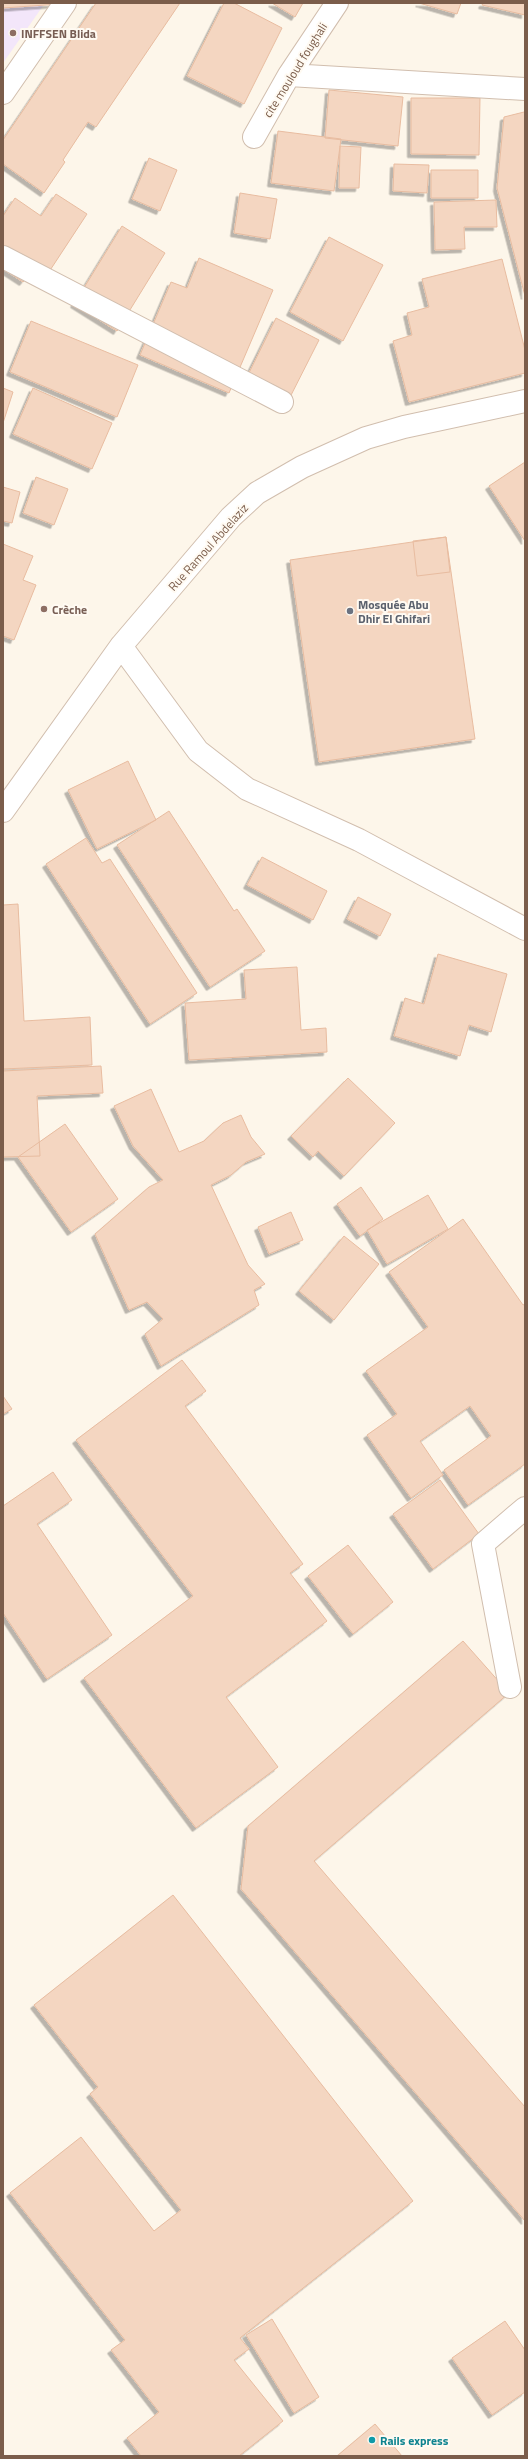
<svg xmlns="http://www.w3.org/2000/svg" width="528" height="2459" font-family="'Titillium Web',sans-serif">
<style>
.education{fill:#f3e6fa}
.building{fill:#f4d6c1;stroke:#e8bca0;filter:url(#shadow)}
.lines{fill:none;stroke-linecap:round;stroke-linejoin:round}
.minor-casing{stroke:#d1beae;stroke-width:24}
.minor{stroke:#fff;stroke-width:22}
.education-dot{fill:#8d6e63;stroke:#fffaf2;stroke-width:1.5}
.worship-dot{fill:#6b7280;stroke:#fffaf2;stroke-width:1.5}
.culture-dot{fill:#0f9aa8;stroke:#fffaf2;stroke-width:1.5}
.labels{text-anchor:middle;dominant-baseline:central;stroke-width:4;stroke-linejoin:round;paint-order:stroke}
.education-label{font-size:12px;font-weight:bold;fill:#785e54;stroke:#fffaf2;text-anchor:start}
.street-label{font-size:12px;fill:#7b5d4b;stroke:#fffaf2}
.worship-label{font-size:12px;font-weight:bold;fill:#5b616d;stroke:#fffaf2;text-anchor:start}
.culture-label{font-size:12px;font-weight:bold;fill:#0d838f;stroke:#fffaf2;text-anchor:start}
</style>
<defs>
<filter id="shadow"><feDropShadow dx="-3.5" dy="3.5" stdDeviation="0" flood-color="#0004"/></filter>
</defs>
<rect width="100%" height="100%" fill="#fdf6ea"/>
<path class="education" d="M3 3H45L3 63Z"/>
<path class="building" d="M3 3H60V4L3 8Z
M96 3H180L96 127 88 122 63 160 65 162 44 193 3 164V140Z
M224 3H234L282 28 244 104 187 76Z
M272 3H303L295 17Z
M419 3H461L457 14Z
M483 3H525V15L482 5Z
M329 90 403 97 398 146 325 138Z
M411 98H480L479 155 411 154Z
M524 112H525V296L497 188 504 117Z
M278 131 341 139 334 191 271 183Z
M340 146 361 147 359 188H339Z
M149 158 177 170 160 211 132 199Z
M394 164 429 165 427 193 393 191Z
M431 170H478V198H431Z
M240 193 277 199 270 239 234 233Z
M56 194 87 214 43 281 31 272 23 282 3 269V216L15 198 41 216Z
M496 200 497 227H464L465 249 435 250 434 202Z
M122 226 165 253 117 331 74 304Z
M329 237 383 265 343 341 290 312Z
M199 258 273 290 229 393 140 355 171 282 187 288Z
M502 259 525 350V373L409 402 393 341 412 335 407 313 429 307 422 279Z
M276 318 319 340 284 409 242 387Z
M31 321 138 365 117 417 10 372Z
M3 388 13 392 3 423Z
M33 388 112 423 92 469 13 434Z
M525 462V541L489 486Z
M36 477 68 489 54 525 23 513Z
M3 487 20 492 12 523 3 521Z
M446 537 475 739 319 762 290 560Z
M446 537 450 572 417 576 413 541Z
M3 544 33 556 23 580 36 585 14 640 3 636Z
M128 761 156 820 97 849 68 790Z
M169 811 234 911 237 909 265 951 210 987 117 845Z
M86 838 102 863 110 859 197 993 150 1024 46 864Z
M262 857 327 891 313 920 247 885Z
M358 897 391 914 380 936 347 919Z
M18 904 24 1021 90 1017 92 1065 3 1069V905Z
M438 954 507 974 491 1032 469 1025 460 1056 394 1036 405 998 424 1004Z
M297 967 301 1030 326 1028 327 1052 189 1060 185 1003 246 999 244 970Z
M101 1066 103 1093 37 1096 40 1156 3 1157V1071Z
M348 1078 395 1123 344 1176 318 1151 313 1157 291 1136Z
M151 1089 179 1152 204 1141 223 1123 241 1115 251 1137 265 1154 246 1162 231 1175 211 1185 248 1265 265 1284 254 1290 259 1305 161 1366 145 1334 163 1319 147 1302 129 1310 95 1234 149 1187 163 1180 133 1146 114 1106Z
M65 1124 118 1199 71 1232 18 1157Z
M361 1187 383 1219 360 1236 337 1204Z
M428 1195 448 1229 387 1264 367 1230Z
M291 1212 303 1240 269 1254 258 1227Z
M463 1219 523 1305 525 1304V1464L468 1505 444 1470 491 1436 470 1406 420 1441 443 1475 411 1498 367 1435 397 1414 366 1371 428 1327 389 1272Z
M344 1236 379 1264 334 1320 299 1291Z
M182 1360 206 1391 185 1406 303 1564 290 1573 327 1621 226 1697 278 1767 196 1828 84 1678 193 1596 76 1440Z
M3 1396 12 1409 3 1414Z
M53 1472 72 1500 37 1524 112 1635 47 1679 3 1613V1506Z
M440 1480 479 1534 433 1569 393 1514Z
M348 1545 393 1602 353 1634 308 1576Z
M463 1641 509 1693 314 1861 525 2107V2221L241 1889 248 1826Z
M173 1895 413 2201 240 2338 249 2349 234 2360 283 2421 239 2456H141L127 2438 159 2412 111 2350 125 2340 10 2193 81 2137 154 2231 181 2210 90 2094 98 2087 34 2005Z
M272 2319 319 2397 294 2413 246 2335Z
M505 2321 525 2350V2392L492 2415 452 2358Z
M375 2424 402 2456H337Z"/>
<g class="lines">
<defs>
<path id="minor" d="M289 75 525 89
M3 93 65 3
M254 137 289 75 337 3
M3 257 282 402
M121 646 198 751 247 789 359 840 525 929
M3 811 121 646 231 517 257 493 302 467 366 438 404 427 525 401
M510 1687 483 1544 525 1508"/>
</defs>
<use href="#minor" class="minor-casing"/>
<use href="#minor" class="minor"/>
</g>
<g class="education-dot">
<circle cx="13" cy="33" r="4"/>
<circle cx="44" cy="609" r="4"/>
</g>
<circle class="worship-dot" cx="350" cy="611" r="4"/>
<circle class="culture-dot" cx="372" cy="2440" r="4"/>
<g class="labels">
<g class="education-label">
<text x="21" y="33">INFFSEN Blida</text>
<text x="52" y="609">Crèche</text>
</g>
<g class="street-label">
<text transform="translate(295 70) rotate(-58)">cite mouloud foughali</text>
<text transform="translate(208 547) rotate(-48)">Rue Ramoul Abdelaziz</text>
</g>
<g class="worship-label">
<text x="358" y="604">Mosquée Abu<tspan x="358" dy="14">Dhir El Ghifari</tspan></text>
</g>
<g class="culture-label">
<text x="380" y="2440">Rails express</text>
</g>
</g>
<rect width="528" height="2459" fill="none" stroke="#7b5d4b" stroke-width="8"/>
</svg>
